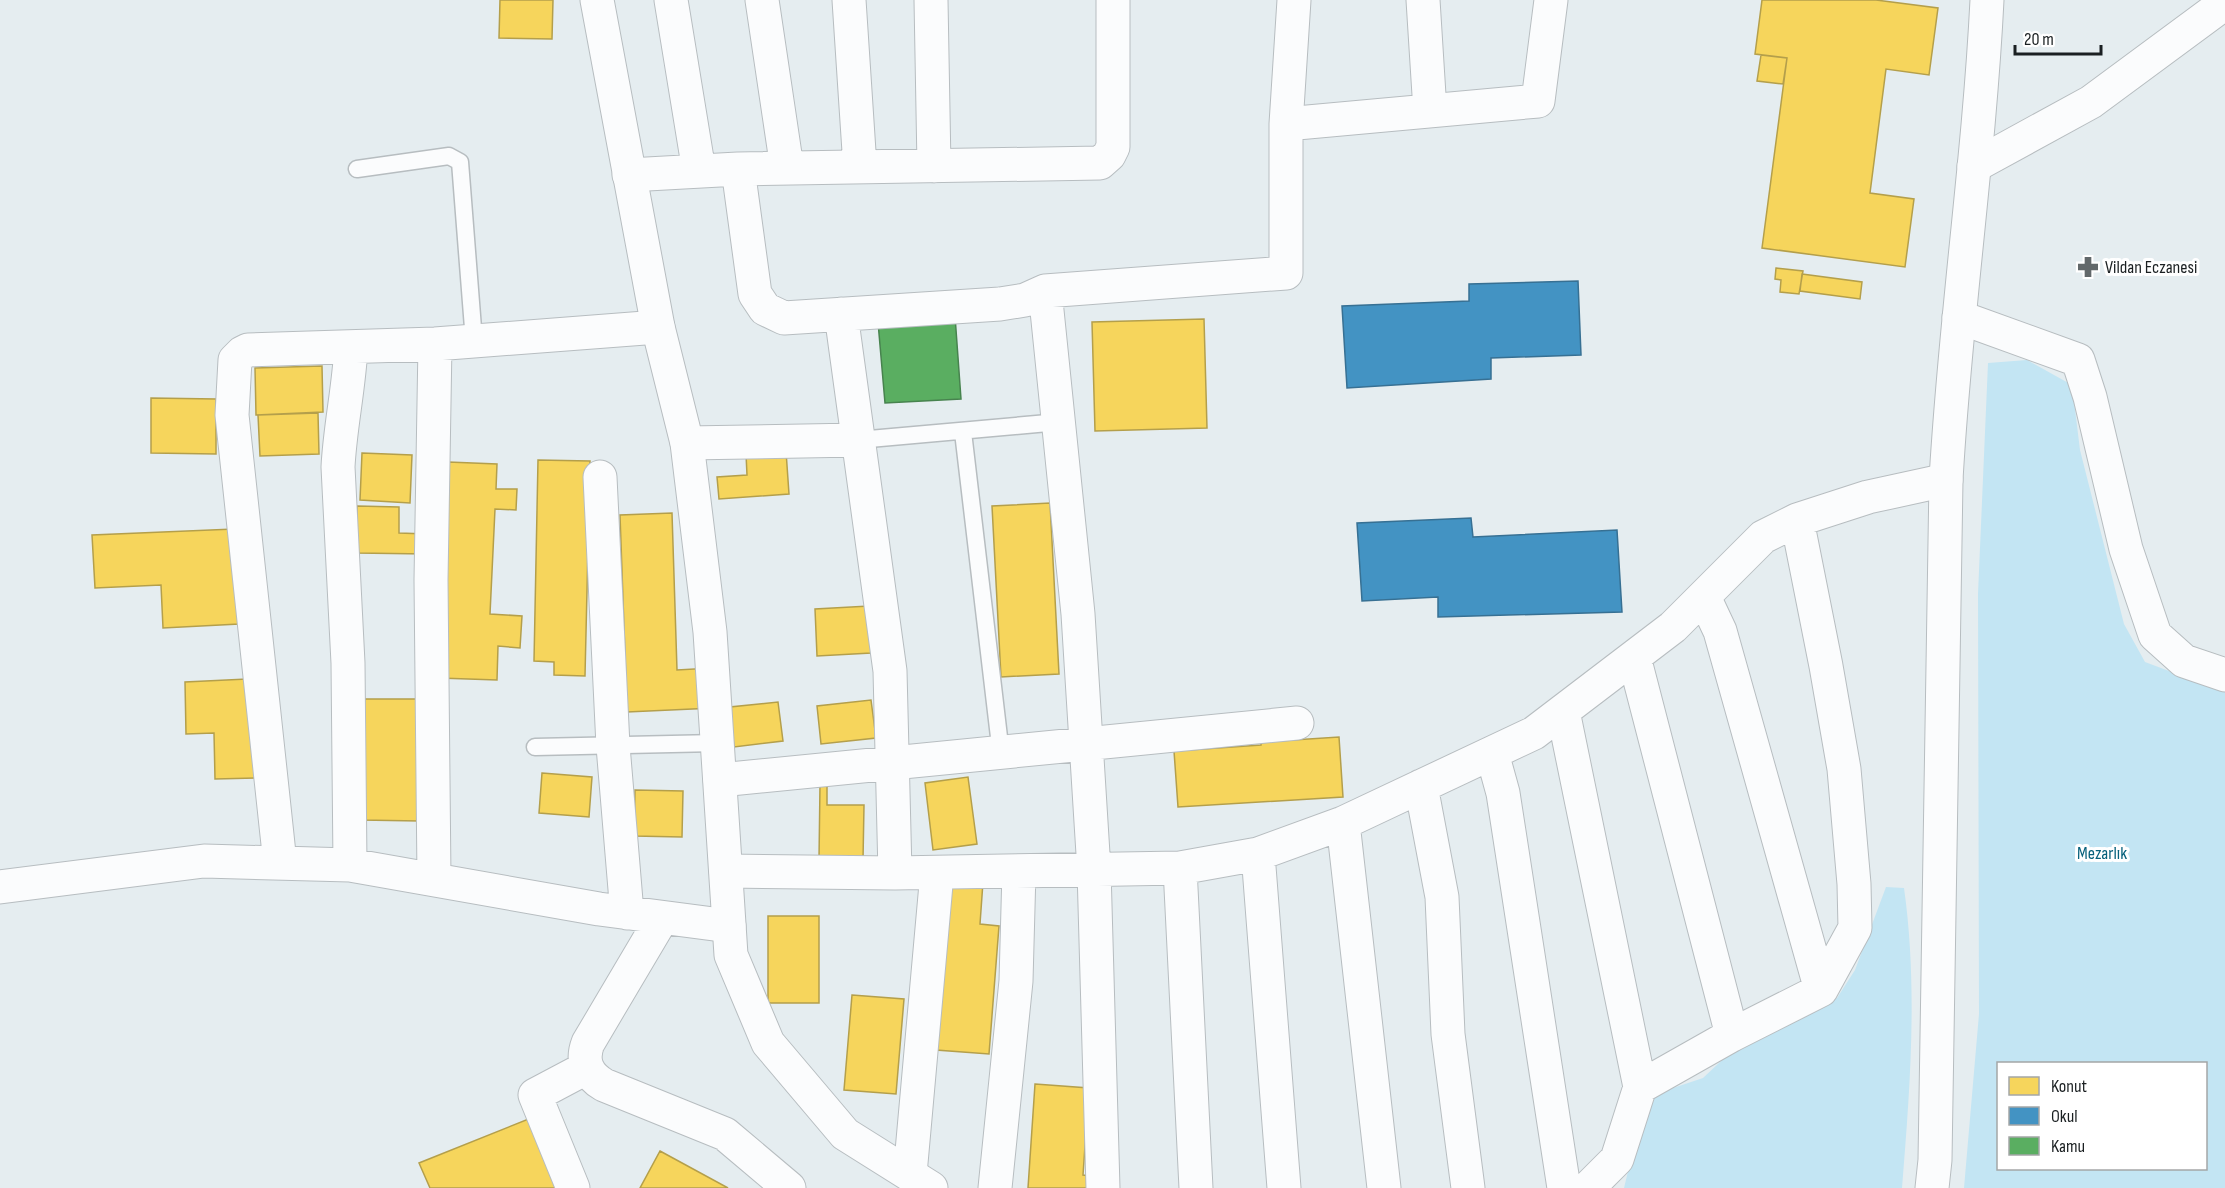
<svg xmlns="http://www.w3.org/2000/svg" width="2225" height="1188" font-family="'Sofia Sans Condensed',sans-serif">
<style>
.green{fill:#c3e5f3;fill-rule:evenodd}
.homes{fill:#f6d55c;stroke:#b49f4b;stroke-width:1.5}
.schools{fill:#4393c3;stroke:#377093;stroke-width:1.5}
.public{fill:#5aae61;stroke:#47834e;stroke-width:1.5}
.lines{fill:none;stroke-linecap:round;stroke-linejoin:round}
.service-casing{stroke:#b7bdc0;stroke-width:19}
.minor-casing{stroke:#b7bdc0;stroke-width:35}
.tertiary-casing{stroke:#b7bdc0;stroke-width:35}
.service{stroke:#fbfcfd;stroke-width:16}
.minor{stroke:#fbfcfd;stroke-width:33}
.tertiary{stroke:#fbfcfd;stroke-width:33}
.labels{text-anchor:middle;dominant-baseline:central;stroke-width:6;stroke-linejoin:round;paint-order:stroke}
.poi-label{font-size:18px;fill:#1b2022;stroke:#fff;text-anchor:start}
.park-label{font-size:18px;fill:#07617c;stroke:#fff}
</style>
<rect width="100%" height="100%" fill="#e5edf0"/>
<path class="green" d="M2027 360 2072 385 2080 450 2124 624 2145 662 2225 692V1188H1964L1979 1014 1978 594 1988 363ZM1998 1064H2206V1168H1998Z
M1886 887 1904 888C1918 987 1910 1089 1902 1188H1624L1646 1097 1703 1078 1737 1046 1837 998 1855 970Z"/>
<path class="homes" d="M500 0H553L552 39 499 38Z
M1762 0H1876L1938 8 1929 75 1886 69 1870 193 1914 199 1905 267 1762 248 1787 58 1755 54Z
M1761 55 1787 58 1783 84 1757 81Z
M1776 268 1803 271 1799 294 1780 292 1781 280 1775 279Z
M1802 274 1862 282 1860 299 1800 291Z
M1204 319 1207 428 1095 431 1092 322Z
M322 366 323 412 256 415 255 368Z
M151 398 216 399V454L151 453Z
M318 413 319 454 260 456 258 415Z
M786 451 789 494 719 499 717 477 747 475 746 454Z
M362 453 412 455 410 503 360 500Z
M538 460 590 461 585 676 554 675V662L534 661Z
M448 462 497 464 496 489H517L516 510 495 509 490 614 522 616 520 648 498 646 497 680 439 678Z
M1050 503 1059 674 1001 677 992 506Z
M357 506 399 507V533L427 534V554L356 553Z
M672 513 677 670 712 668 714 708 627 712 620 515Z
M234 529 239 624 163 628 161 585 95 588 92 535Z
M869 606 871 653 817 656 815 609Z
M247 679 249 728 259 727 261 778 215 779 214 733 186 734 185 682Z
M362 699H420L419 821 361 820Z
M871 700 876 738 821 744 817 706Z
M778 702 783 741 734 747 730 707Z
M1339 737 1343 797 1178 807 1174 751 1261 745V742Z
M542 773 592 777 589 817 539 813Z
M968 777 977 844 933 850 925 783Z
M820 785H827V805H864L863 860H819Z
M635 790 683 791 682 837 634 836Z
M949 879 983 882 980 924 999 926 989 1054 936 1050Z
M768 916H819V1003H768Z
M852 995 904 999 896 1094 844 1090Z
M1035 1084 1089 1088 1083 1175 1091 1176 1090 1188H1028Z
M541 1114 571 1188H430L419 1163Z
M660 1151 728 1188H640Z"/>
<path class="schools" d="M1578 281 1581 355 1491 358V379L1347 388 1342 306 1469 301V284Z
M1471 518 1473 537 1617 530 1622 612 1438 617V597L1362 601 1357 523Z"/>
<path class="public" d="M955 316 961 399 885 403 878 322Z"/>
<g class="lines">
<defs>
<path id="service" d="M357 169 449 156 460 162 474 341
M963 432 1001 754
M858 440 1059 422
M535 747 717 743"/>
<path id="minor" d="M671 0 699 171
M762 0 787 168
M849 0 860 167
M931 0 934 166
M1423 0 1430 111
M1286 124 1538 101 1551 0
M1974 166 2091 102 2225 3
M738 169 755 294 765 309 784 318 1000 304 1025 300 1045 291 1286 273V124L1294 0
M629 175 738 169 1100 163 1109 155 1113 147V0
M1045 291 1078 614 1094 870 1103 1188
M841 314 890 671 895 873
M1959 317 2078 360 2090 397 2126 549 2155 635 2184 661 2225 675
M687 443 858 440
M600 477 613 746 627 913
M1704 597 1720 631 1821 990
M1634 657 1732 1035
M1563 711 1640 1087
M1492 753 1503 793 1564 1188
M720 780 1297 723
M1421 786 1442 897 1448 1034 1468 1188
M1343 823 1384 1188
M1258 854 1284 1188
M280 863 232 415 235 360 242 353 248 350 435 344 658 327
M350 865 348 663 338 467C340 427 349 388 351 347
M1180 868 1196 1188
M726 871 895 873 1180 868 1258 854 1343 823 1534 733 1673 627 1763 537 1797 520 1868 497 1946 480
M434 879 431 580 435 344
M0 887 204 861 350 865 599 909 729 926
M662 918 588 1043C581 1061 587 1075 604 1085L725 1134 789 1188
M910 1174 937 873
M573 1188 535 1095 586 1068
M995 1188 1016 981 1019 871
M1588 1188 1617 1159 1640 1087 1732 1035 1821 990 1855 928 1854 884 1844 769 1826 666 1797 520"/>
<path id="tertiary" d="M597 0 658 327 687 443 710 632 731 955 768 1043 845 1134 931 1188
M1932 1188 1935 1160 1946 480C1955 319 1979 160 1987 0"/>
</defs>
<use href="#service" class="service-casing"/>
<use href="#minor" class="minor-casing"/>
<use href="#tertiary" class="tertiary-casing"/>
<use href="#service" class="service"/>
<use href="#minor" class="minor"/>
<use href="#tertiary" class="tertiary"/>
</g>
<defs>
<symbol id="pharmacy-bare" viewBox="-9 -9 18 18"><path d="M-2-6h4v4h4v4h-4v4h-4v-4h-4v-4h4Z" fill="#62686a" stroke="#fff" stroke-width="2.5" paint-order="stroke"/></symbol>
</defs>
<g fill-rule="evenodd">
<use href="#pharmacy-bare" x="2073" y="252" width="30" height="30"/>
</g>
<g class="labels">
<g class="poi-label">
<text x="2105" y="267">Vildan Eczanesi</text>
</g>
<g class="park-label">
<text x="2102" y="853">Mezarlık</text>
</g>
</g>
<rect x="1997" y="1062" width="210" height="108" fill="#ffffff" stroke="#a4a6a7" stroke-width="1.5"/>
<rect x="2009" y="1077" width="30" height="18" fill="#f6d55c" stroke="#a4a6a7" stroke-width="1.5"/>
<text x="2051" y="1092" font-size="18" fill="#1b2022">Konut</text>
<rect x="2009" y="1107" width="30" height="18" fill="#4393c3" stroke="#a4a6a7" stroke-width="1.5"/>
<text x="2051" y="1122" font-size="18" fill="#1b2022">Okul</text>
<rect x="2009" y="1137" width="30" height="18" fill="#5aae61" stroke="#a4a6a7" stroke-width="1.5"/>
<text x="2051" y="1152" font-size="18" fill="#1b2022">Kamu</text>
<path d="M2015 45v9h86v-9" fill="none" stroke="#1b2022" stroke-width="3"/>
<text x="2024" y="45" font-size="18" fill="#1b2022" stroke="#ffffff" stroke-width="4.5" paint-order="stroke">20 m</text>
</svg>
